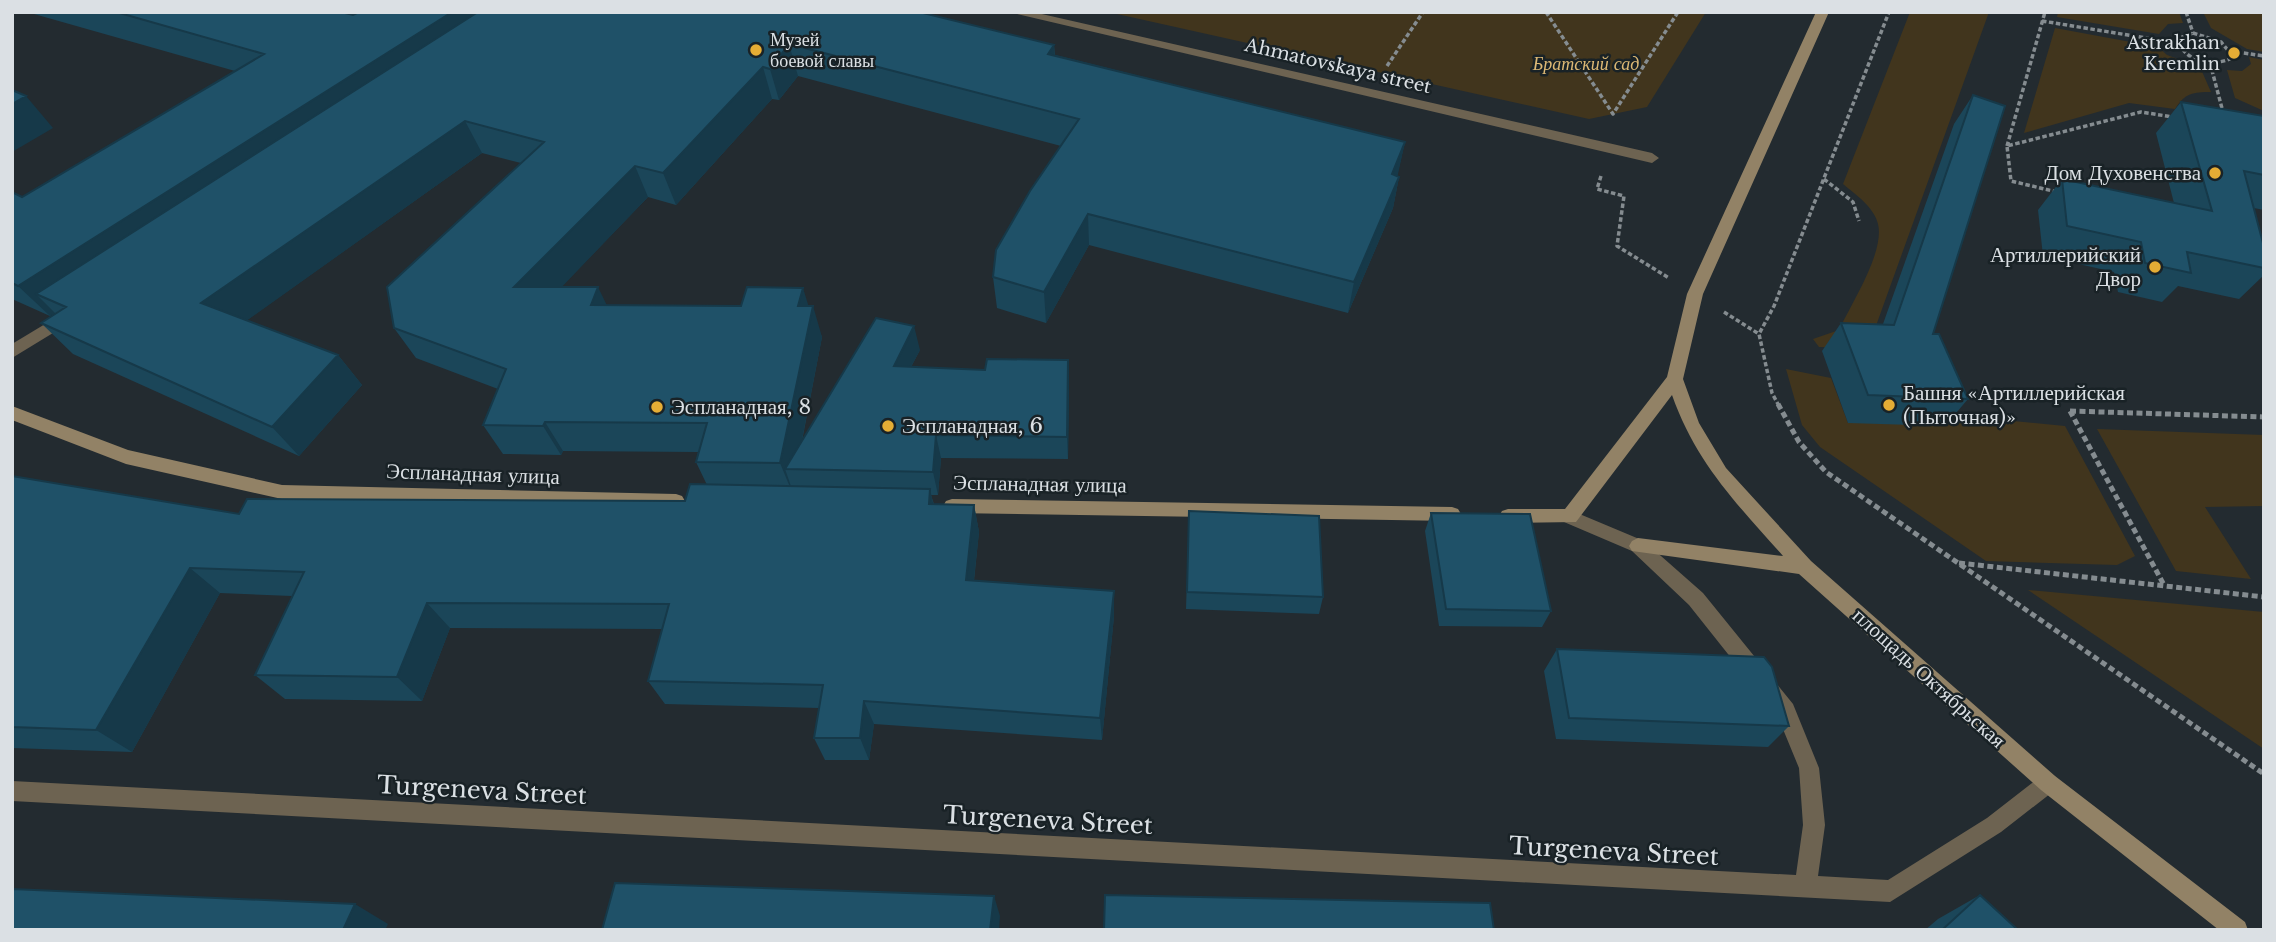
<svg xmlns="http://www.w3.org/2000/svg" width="2276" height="942" font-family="'Libre Baskerville',serif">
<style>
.green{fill:#41351d}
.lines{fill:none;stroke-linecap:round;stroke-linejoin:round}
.path-far1{stroke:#858c90;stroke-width:3.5;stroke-dasharray:4.5 2.5;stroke-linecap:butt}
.path{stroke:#858c90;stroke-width:5;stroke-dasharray:6 3.5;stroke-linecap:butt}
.street{fill:#6d6351;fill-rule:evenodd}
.secondary{fill:#928266;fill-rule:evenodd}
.wall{fill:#1b4659}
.shaded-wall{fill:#163949}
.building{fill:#1f5168;stroke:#163949;stroke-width:2}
.poi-dot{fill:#e5ad35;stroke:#192226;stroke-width:2.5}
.labels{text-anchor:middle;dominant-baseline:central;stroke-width:5;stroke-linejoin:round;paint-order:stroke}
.far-poi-label{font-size:18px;fill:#dbe0e4;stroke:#192226;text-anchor:start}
.far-park-label{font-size:18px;font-style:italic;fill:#ddb975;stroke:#192226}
.far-street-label{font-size:18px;fill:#dbe0e4;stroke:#192226}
.poi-label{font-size:21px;fill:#dbe0e4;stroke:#192226;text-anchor:start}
.street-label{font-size:21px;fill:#dbe0e4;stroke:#192226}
.near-street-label{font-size:24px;fill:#dbe0e4;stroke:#192226}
</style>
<rect width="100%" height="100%" fill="#232b30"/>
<path class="green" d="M1108 12H1706L1647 107 1589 119Z
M1910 12H1989L1868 348 1819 347 1813 339 1839 330C1851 304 1885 252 1878 224 1874 207 1856 195 1843 184Z
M2058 12H2179L2183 23 2168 24 2159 34 2057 17Z
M2203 12H2264V52L2247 49 2211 28Z
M2055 28 2158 47 2167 55 2200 67 2211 92C2193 92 2185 93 2175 109L2129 103 2024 133Z
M2249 57 2264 60V111L2235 98 2227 70 2242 71 2251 64Z
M1786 369 1831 378 1848 423 1940 414 2065 426 2135 556 2117 565 1986 561 1820 447 1802 425Z
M2097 429 2264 435V506L2205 507 2251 579 2176 571Z
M2028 590 2264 612V749Z"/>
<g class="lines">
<path class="path-far1" d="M1546 12 1613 114 1678 12
M2186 12 2193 33
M2042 21 2177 43
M2193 33 2221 42 2232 55 2230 59C2210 67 2184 61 2177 39Z
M2230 51 2264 56
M2210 63 2223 112
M1387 66 1423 12
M2007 146 2045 12
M1601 176 1597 189 1624 196 1617 246 1669 278
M1824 179 1853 202 1859 221
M2057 192 2011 181 2007 146 2141 112 2173 117
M1724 312 1759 334
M1779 406 1772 393 1759 334 1774 306 1889 12"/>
<path class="path" d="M1778 404 1799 442 1826 472 2264 774
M2070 411 2164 585
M2070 411 2264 417
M1959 563 2264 597"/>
<path class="street" d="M1009 12H1033L1652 153 1659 158 1652 163Z
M65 312 71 314 73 318 71 322 12 358V344Z
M1570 510 1644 541 1703 593 1793 704 1819 768 1825 825 1818 876 1888 880 1987 818 2041 776 2048 773 2055 776 2058 783 2055 790 2001 832 1890 902 12 801V781L1796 875 1803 825 1799 768 1778 717 1689 605 1632 551 1564 522 1561 517 1564 512Z"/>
<path class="secondary" d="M1816 12H1829L1703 294 1683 379 1699 423 1726 468 1811 561 2055 776 2245 922 2248 930H2219L2041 790 1799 574 1632 551 1629 546 1632 541 1638 538 1783 556C1737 504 1696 463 1672 395L1576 522 1508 523 1502 521 1499 516 1502 511 1508 509H1565L1667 377 1687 294Z
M12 406 128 450 282 485 676 494 682 496 685 501 682 506 676 508 282 499 126 464 12 420Z
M952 499 1452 507 1458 509 1461 514 1458 519 1452 521 952 513 946 511 943 506 946 501Z"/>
</g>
<path class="wall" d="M27 12H341L353 15 1054 45 1055 55 1405 142 1397 176 1399 177 1393 208 1348 313 1089 245 1046 323 997 308 993 277 1061 146 798 76 779 100 772 99 676 205 648 197 561 287 607 305 741 306H808L822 337 802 441 920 350 911 367 985 370 1068 360 1069 383 1068 459 941 458 938 495H931L934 504 974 505 979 532 974 581 1114 591V616L1102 740 874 724 869 760H825L814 738 819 708 665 704 648 681 662 629 450 628 422 701 285 699 255 675 292 596 220 593 132 752 12 748V476L239 514 685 501 707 485 696 462 698 452 563 451 561 455 503 454 483 425 498 389 416 358 394 328 521 163 482 153 247 320 338 355 362 385 299 456 73 354 41 323 56 314 55 313 50 316 12 299V192L22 197 235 71Z
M1973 95 1933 334 1968 399 1945 426 1848 423 1822 351 1841 323 1883 324 1954 124Z
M2181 102 2264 116V210L2254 208 2264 247V275L2239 299 2178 286 2162 302 2118 292 2114 272 2043 256 2038 210 2062 179 2174 203 2156 133Z
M1189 511 1323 597 1319 614 1186 609Z
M1431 513 1551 611 1542 627 1439 626 1425 531Z
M1557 649 1789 726 1768 747 1556 739 1544 671Z
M1980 895 2018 930H1925L1938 919Z"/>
<path class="shaded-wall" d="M452 12H517L36 294 55 313 50 316 18 286Z
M789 44 798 76 779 100 770 69Z
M1054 45 1056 77 1048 54Z
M763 67 772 99 676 205 663 173Z
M26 96 53 128 12 152V104Z
M465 121 482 153 228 334 201 303Z
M1405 142 1398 174 1385 206 1392 174Z
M635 166 648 197 532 318 514 287Z
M1399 177 1393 208 1348 313 1354 282Z
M1088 214 1089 245 1046 323 1044 292Z
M598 287 613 318 591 305Z
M803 288 811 314 813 306 822 337 796 470 785 469 792 489V492L780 463 798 306Z
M914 326 920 350 899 389 894 366Z
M338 355 362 385 299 456 272 427Z
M1068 360 1069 383 1068 459 1067 437Z
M545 422 563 451 561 455 543 426Z
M936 435 941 458 938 495 933 472Z
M930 489 936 516 929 504Z
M974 505 979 532 971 606 966 580Z
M190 568 220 593 132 752 96 730Z
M1114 591V616L1102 740 1100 718Z
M427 603 450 628 422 701 397 677Z
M864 701 874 724 869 760 860 738Z
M994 896 1000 916 999 930H990Z
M355 904 388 924 385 930H343Z"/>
<path class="building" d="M116 12H341L353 15 359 12H452L18 286 12 283V192L22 197 264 54Z
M478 12H919L1054 45 1048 54 1405 142 1392 174 1399 177 1354 282 1088 214 1044 292 993 277 996 250 1030 191 1079 119 789 44 770 69 763 67 663 173 635 166 514 287H598L591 305 741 306 747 287 803 288 798 306H813L780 463 696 462 707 423 545 422 543 426 483 425 506 369 394 328 387 287 544 142 465 121 201 303 338 355 272 427 41 323 66 307 36 294Z
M12 90 26 96 12 104Z
M1973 95 2005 106 1933 334H1939L1968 399 1868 395 1841 323 1894 325Z
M2181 102 2264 116V175L2244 171 2264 247V268L2187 252 2191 273 2145 263 2141 242 2067 226 2062 179 2212 211Z
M876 318 914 326 894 366 985 370 987 359 1068 360 1067 437 936 435 933 472 785 469Z
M12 476 239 514 247 499 685 501 690 484 930 489 929 504 974 505 966 580 1114 591 1100 718 864 701 860 738H814L823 685 648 681 669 604 427 603 397 677 255 675 304 572 190 568 96 730 12 727Z
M1189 511 1319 516 1323 597 1187 592Z
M1431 513 1530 514 1551 611 1446 609Z
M1557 649 1764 657 1772 667 1789 726 1569 718Z
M615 883 994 896 990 930H602Z
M12 889 355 904 343 930H12Z
M1105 895 1490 903 1494 930H1104Z
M1980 895 2018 930H1942Z"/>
<g class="poi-dot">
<circle cx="756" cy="50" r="7"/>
<circle cx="2234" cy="53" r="7"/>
<circle cx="2215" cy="173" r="7"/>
<circle cx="2155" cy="267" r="7"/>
<circle cx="1889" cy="405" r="7"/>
<circle cx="657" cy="407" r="7"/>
<circle cx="888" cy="426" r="7"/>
</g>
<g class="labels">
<g class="far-poi-label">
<text x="770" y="40">Музей<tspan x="770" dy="21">боевой славы</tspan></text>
<text x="2220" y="43" text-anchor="end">Astrakhan<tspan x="2220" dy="21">Kremlin</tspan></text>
</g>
<g class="far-park-label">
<text x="1586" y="64">Братский сад</text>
</g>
<g class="far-street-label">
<text transform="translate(1338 66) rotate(13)">Ahmatovskaya street</text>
</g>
<g class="poi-label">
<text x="2201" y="173" text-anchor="end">Дом Духовенства</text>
<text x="2141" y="255" text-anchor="end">Артиллерийский<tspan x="2141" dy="24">Двор</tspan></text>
<text x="1903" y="393">Башня «Артиллерийская<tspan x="1903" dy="24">(Пыточная)»</tspan></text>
<text x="671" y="407">Эспланадная, 8</text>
<text x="902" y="426">Эспланадная, 6</text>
</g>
<g class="street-label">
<text transform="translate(473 474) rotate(2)">Эспланадная улица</text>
<text transform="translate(1040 484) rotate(1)">Эспланадная улица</text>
<text transform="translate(1929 678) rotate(42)">площадь Октябрьская</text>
</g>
<g class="near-street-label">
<text transform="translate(482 790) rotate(3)">Turgeneva Street</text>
<text transform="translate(1048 820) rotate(3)">Turgeneva Street</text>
<text transform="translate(1614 851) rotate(3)">Turgeneva Street</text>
</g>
</g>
<rect width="2276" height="942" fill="none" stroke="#dbe0e4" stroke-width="28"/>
</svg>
